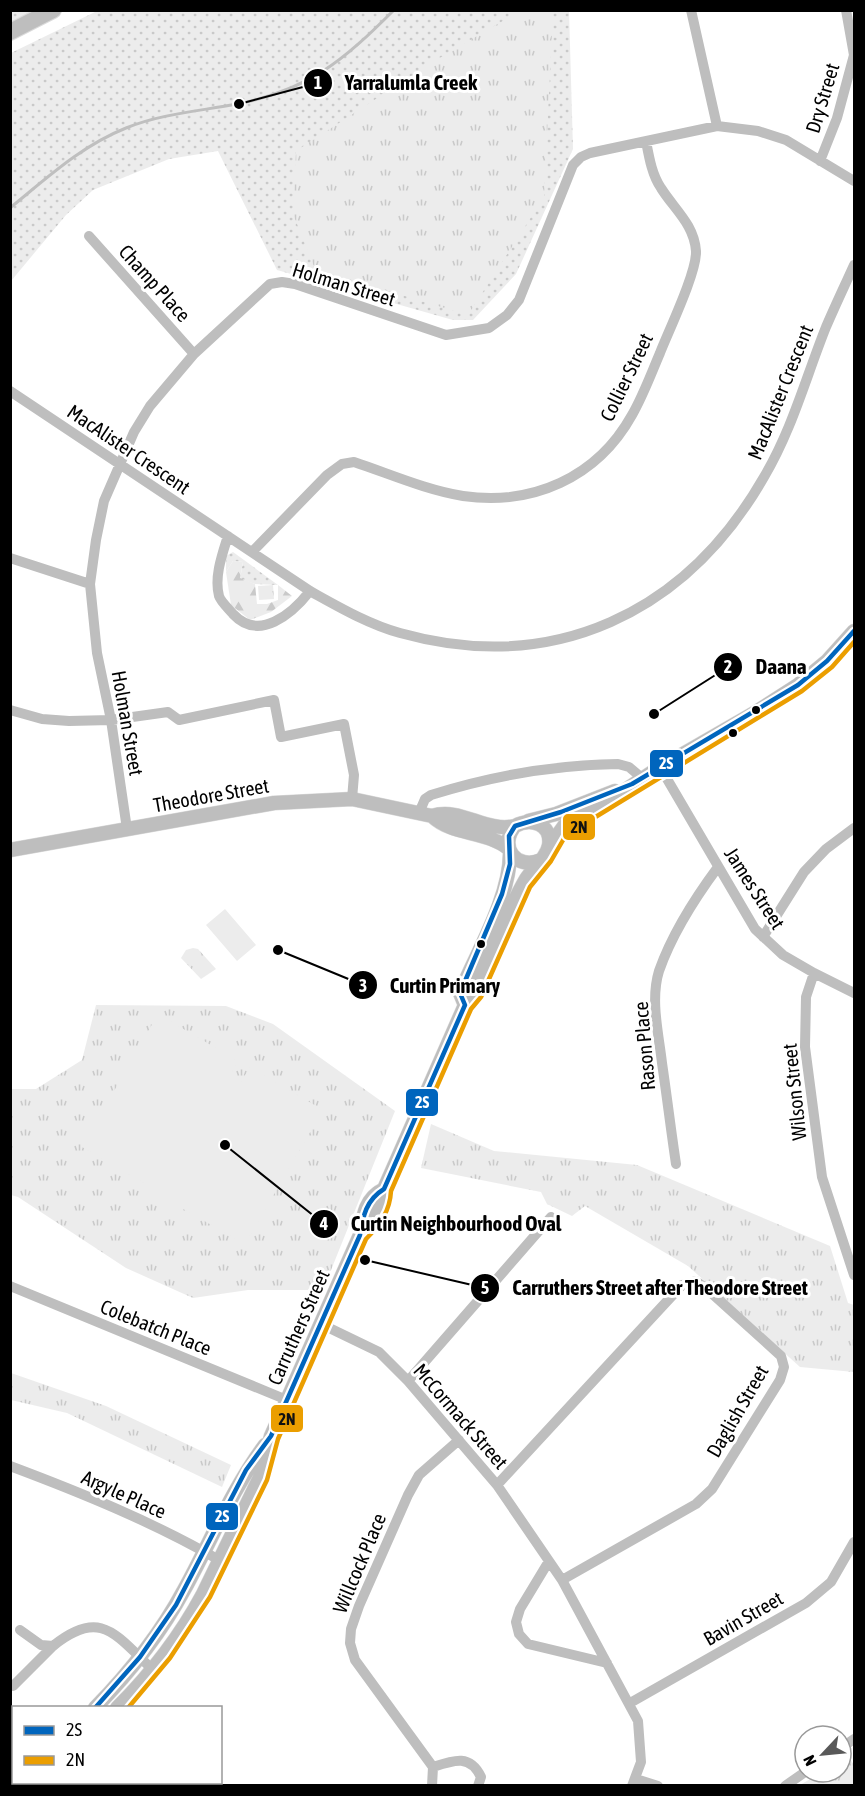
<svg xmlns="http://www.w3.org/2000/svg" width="865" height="1796" font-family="'Asap Condensed',sans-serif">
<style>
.grass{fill:url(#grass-dots)}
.forest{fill:url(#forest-firs)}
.park{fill:url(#park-tufts)}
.pitch{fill:#ececec}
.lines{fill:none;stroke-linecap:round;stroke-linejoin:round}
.stream{stroke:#bfbfbf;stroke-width:3}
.major-casing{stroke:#dbdbdb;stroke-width:15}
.highway-casing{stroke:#dbdbdb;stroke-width:18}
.minor{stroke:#bebebe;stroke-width:10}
.major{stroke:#bebebe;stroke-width:14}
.highway{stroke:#bebebe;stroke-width:16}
.bus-1-casing{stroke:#fff;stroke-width:9}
.bus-2-casing{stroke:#fff;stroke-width:9}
.bus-1{stroke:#0065bd;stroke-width:4.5}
.bus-2{stroke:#eb9e00;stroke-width:4.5}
.bus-dot{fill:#000;stroke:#fff;stroke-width:2}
.labels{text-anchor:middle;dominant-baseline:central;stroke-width:6;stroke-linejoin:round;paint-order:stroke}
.street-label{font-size:20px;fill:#000;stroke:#fff}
.leader{fill:none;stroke:#000;stroke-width:2}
.callout-dot{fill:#000;stroke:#fff;stroke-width:2}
.mark-label{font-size:18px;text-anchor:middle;font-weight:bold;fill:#fff}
.callout-label{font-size:21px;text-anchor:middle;font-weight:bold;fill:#000;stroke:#fff;stroke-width:6;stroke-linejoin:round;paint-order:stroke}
.line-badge{stroke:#fff;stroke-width:2}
.badge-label{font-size:16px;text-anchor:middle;font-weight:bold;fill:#fff}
.pale-badge-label{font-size:16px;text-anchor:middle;font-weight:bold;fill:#111}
</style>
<defs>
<pattern id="grass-dots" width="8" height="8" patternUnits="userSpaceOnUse" patternTransform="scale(1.5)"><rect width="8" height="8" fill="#ececec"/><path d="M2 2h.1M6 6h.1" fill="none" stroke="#c9c9c9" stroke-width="1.8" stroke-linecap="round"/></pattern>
<pattern id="forest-firs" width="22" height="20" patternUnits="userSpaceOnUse" patternTransform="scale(1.5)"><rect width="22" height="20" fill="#ececec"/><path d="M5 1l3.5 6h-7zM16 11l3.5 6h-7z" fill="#c9c9c9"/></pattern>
<pattern id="park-tufts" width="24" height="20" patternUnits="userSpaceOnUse" patternTransform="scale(1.5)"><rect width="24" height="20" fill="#ececec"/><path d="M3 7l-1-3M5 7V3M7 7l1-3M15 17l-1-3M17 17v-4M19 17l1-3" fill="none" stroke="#c9c9c9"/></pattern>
</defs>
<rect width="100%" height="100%" fill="#fff"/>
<path class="grass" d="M11 11H41L11 25Z
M97 11H569L573 149 516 274 473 320H453L277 270 218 151 169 159 93 190 66 215 11 281V53Z
M233 552 278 585 255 584 240 579 243 562 233 561 226 572V556Z"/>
<path class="forest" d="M233 561 243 562 240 578 255 584 257 604H267L278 600V585L292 596 271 612 250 620 231 605 226 572Z"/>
<path class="park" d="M520 11H553L544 197 468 315 315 269 293 214 296 151 431 63Z
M273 585 274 599 259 600 258 586Z
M193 948 198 949 216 969 201 979 181 958 186 950Z
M96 1005 226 1006 273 1024 395 1111 323 1290H248L193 1298 126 1268 18 1197 11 1195V1089H36L82 1060Z
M431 1124 494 1151 637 1165 830 1246 848 1303 854 1305V1372L800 1367 688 1266 585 1206 572 1216 547 1204 541 1192 421 1168Z
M11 1373 106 1406 231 1465 222 1487 67 1413 11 1400Z
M848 1756 854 1765V1785H800L822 1772H841V1760Z"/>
<path class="pitch" d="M225 909 256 945 237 961 206 925Z
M158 1014 238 1061 230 1076 241 1082 250 1067 323 1110 245 1244 169 1201 149 1186 82 1147Z"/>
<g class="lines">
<path class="stream" d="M10 208C47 178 81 146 126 128 160 114 200 111 237 104 309 90 343 61 394 10"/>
<defs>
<path id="major" d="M432 816C453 836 486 830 509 849
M528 821 556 814 615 791
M549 847 564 826 595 810 657 769 756 712 798 685 827 661 854 631
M10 850 274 803 352 799 432 816C461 807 486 833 515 826
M465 1005 460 993C477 952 511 896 510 851
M360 1235C373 1222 384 1208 384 1189L465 1005 474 994C491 956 505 915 526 879 533 868 547 858 549 845 552 824 531 817 515 826 498 846 516 871 541 860
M95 1708C130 1672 161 1633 184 1590 211 1541 232 1489 265 1445
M117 1708C150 1675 181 1635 203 1594L260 1477 271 1436 360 1235C363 1216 365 1198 384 1189
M10 1777 14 1774
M21 1786 25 1782"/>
<path id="highway" d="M10 32 53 10"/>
</defs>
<use href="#major" class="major-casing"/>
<use href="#highway" class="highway-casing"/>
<path class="minor" d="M691 10 717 126
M820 161 837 118 854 55 846 10
M89 236 194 354
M10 391 310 591C339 607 368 624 400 633 554 676 686 613 764 477 792 430 806 377 826 327 835 306 845 285 854 265
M228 536C222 555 214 577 219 596 221 602 229 609 233 614 259 642 292 614 310 591
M252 552 327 475 342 464 354 462C390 474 426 490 463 496 532 506 597 478 632 415 643 396 651 374 660 353 669 330 697 272 696 251 694 224 674 209 661 188 652 175 649 157 646 141
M10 558 90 584
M10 710 42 719 69 721 111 720 168 712 179 720 274 700 281 737 344 724 354 775 352 799
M660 767 755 929 783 955 814 973 854 993
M419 813 425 799 431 795C491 776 555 765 618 764L629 767 642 778
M127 829 111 720 97 653 90 584 96 540 104 501 134 432 150 406 194 354 270 284 282 282 295 284 446 335 489 328 507 315 519 300 573 165 581 157 590 153 717 126 758 131 786 140 854 181
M763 937 804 872 826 849 854 828
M814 973 806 997 805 1047 822 1177 854 1275
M676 1164C671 1131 667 1097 662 1063 659 1035 650 1000 659 971 672 934 695 898 718 867
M10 1286 287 1400
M321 1324 379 1352 408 1381 497 1485 562 1580 638 1721 641 1762 632 1786
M408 1381 551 1217
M10 1466C82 1493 153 1522 219 1560
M497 1485 682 1285 696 1281 708 1290 781 1356 784 1367 780 1380 712 1489 696 1504 562 1580
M549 1561 520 1609 516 1622 519 1634 528 1644 607 1663
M20 1630 41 1645 53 1646C100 1608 115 1634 151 1668
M13 1686 53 1646
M630 1703 806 1603 831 1582 854 1542
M841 1748 854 1739
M433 1767C454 1760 470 1754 481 1777L478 1786
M636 1779 658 1786
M135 1782 136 1786
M432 1786 433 1767 355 1660 350 1643 351 1629 359 1606 408 1495 419 1475 459 1440
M785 1786 805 1772"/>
<use href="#major" class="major"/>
<use href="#highway" class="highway"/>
<defs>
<path id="bus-1" d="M95 1708 140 1657 176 1605 246 1470 271 1436 360 1235C363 1216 366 1200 384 1189L465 1005 460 993 502 894 510 864 509 836 515 826 561 812 632 784 798 685 827 661 854 631"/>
<path id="bus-2" d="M128 1708 170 1658 210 1597 267 1480 278 1439 366 1239C380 1225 390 1211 391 1191L471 1009 481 997 530 887 551 861 566 835 802 691 832 667 854 642"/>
</defs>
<use href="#bus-1" class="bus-1-casing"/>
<use href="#bus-2" class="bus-2-casing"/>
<use href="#bus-1" class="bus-1"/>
<use href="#bus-2" class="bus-2"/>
</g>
<g class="bus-dot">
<circle cx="756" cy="710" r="5"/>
<circle cx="733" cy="733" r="5"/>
<circle cx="481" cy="944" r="5"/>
</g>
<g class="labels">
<g class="street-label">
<text transform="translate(822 98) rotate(-73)">Dry Street</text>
<text transform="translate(155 283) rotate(48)">Champ Place</text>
<text transform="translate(344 284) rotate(17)">Holman Street</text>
<text transform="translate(626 377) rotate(-64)">Collier Street</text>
<text transform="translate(780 392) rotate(-68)">MacAlister Crescent</text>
<text transform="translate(129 449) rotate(34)">MacAlister Crescent</text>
<text transform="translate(128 723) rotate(80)">Holman Street</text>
<text transform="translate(211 795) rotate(-10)">Theodore Street</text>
<text transform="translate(755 888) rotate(57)">James Street</text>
<text transform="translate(644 1046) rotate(-95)">Rason Place</text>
<text transform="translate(794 1092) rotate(-96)">Wilson Street</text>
<text transform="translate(156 1327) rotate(22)">Colebatch Place</text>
<text transform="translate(298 1327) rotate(-66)">Carruthers Street</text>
<text transform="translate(737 1411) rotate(-60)">Daglish Street</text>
<text transform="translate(461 1416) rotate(49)">McCormack Street</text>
<text transform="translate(124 1494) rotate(24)">Argyle Place</text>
<text transform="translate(359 1563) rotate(-67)">Willcock Place</text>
<text transform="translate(743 1618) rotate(-30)">Bavin Street</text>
</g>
</g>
<path class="leader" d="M239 104L318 83M654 714L728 667M278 950L363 985M225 1145L324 1224M365 1260L485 1288"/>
<g class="callout-dot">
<circle cx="239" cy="104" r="6"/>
<circle cx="654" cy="714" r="6"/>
<circle cx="278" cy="950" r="6"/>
<circle cx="225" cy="1145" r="6"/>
<circle cx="365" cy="1260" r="6"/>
<circle cx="318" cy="83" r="15"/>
<circle cx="728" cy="667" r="15"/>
<circle cx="363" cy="985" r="15"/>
<circle cx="324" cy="1224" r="15"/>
<circle cx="485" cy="1288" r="15"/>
</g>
<g class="mark-label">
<text x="318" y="89">1</text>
<text x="728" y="673">2</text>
<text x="363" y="992">3</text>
<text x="324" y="1230">4</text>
<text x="485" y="1294">5</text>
</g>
<g class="callout-label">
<text x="411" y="90">Yarralumla Creek</text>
<text x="781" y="674">Daana</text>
<text x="445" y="993">Curtin Primary</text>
<text x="456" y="1231">Curtin Neighbourhood Oval</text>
<text x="660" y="1295">Carruthers Street after Theodore Street</text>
</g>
<g class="line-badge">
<rect x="649" y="749" width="35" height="29" rx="6" fill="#0065bd"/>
<rect x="562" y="813" width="34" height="28" rx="6" fill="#eb9e00"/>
<rect x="405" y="1088" width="34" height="29" rx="6" fill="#0065bd"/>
<rect x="270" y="1404" width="34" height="29" rx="6" fill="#eb9e00"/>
<rect x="205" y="1502" width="34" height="29" rx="6" fill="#0065bd"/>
</g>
<g class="badge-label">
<text x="666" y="769">2S</text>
<text x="422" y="1108">2S</text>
<text x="222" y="1522">2S</text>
</g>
<g class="pale-badge-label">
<text x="579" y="833">2N</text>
<text x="287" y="1425">2N</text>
</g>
<rect width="865" height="1796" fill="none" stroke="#000000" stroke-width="24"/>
<rect x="12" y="1706" width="210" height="78" fill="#ffffff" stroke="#999999" stroke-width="1.5"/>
<rect x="24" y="1726" width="30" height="9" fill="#0065bd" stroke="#999999" stroke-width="1.5"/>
<text x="66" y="1736" font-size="18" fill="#000000">2S</text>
<rect x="24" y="1756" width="30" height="9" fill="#eb9e00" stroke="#999999" stroke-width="1.5"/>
<text x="66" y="1766" font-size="18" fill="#000000">2N</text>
<g transform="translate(823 1754) rotate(244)"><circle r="28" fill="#ffffff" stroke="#999999" stroke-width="1.5"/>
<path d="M0-4.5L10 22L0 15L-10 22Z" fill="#595959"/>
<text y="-9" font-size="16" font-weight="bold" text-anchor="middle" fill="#000000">N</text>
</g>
</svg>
